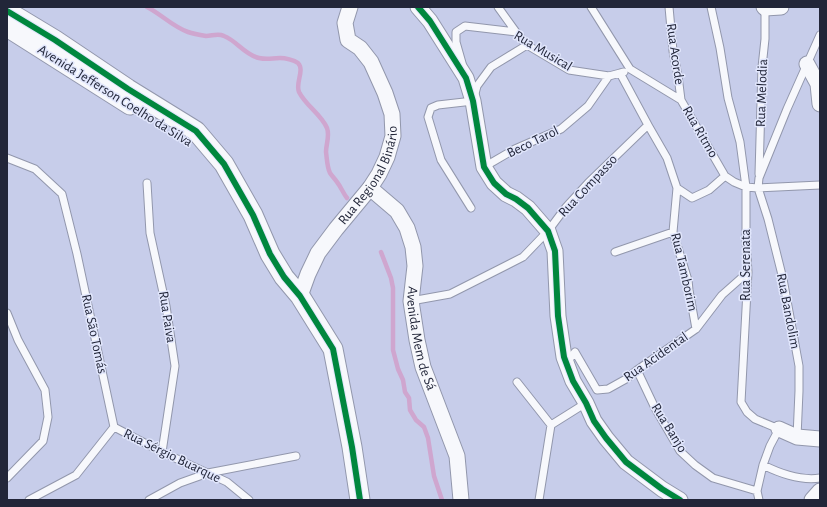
<svg xmlns="http://www.w3.org/2000/svg" width="827" height="507" font-family="'Alegreya Sans',sans-serif">
<style>
.lines{fill:none;stroke-linecap:round;stroke-linejoin:round}
.stream{stroke:#cfa6cf;stroke-width:4.5}
.service-casing{stroke:#9297ac;stroke-width:9}
.minor-casing{stroke:#9297ac;stroke-width:17}
.tertiary-casing{stroke:#9297ac;stroke-width:21}
.service{stroke:#f7f8fc;stroke-width:7}
.minor{stroke:#f7f8fc;stroke-width:15}
.tertiary{stroke:#f7f8fc;stroke-width:19}
.cycleway-casing{stroke:#e1e6fc;stroke-width:8}
.cycleway{stroke:#00873e;stroke-width:6}
.labels{text-anchor:middle;dominant-baseline:central;stroke-width:3;stroke-linejoin:round;paint-order:stroke}
.street-label{font-size:14px;fill:#222639;stroke:#e1e6fc}
</style>
<rect width="100%" height="100%" fill="#c7cdea"/>
<g class="lines">
<path class="stream" d="M147 7C161 14 173 27 188 32 194 34 200 35 206 36 212 36 218 33 224 36 237 41 245 55 259 58 268 60 272 58 280 58 285 58 294 60 298 63 305 70 295 83 299 92 306 106 321 114 327 128 330 136 326 144 326 152 327 159 327 167 330 173 332 176 335 179 337 182 341 187 343 193 347 198
M381 252 391 278 393 288V350L398 369 403 380 405 392 409 398 410 410 416 420 424 427 428 438 434 476 442 500"/>
<defs>
<path id="service" d="M498 7 516 32
M591 7 630 69 681 100 725 176 734 182 746 187 758 188 820 185
M669 7 673 51 678 76 681 100
M711 7 720 48 728 98 740 142 746 187V240L748 272 741 402 747 412 755 419 779 429 770 446 763 465 757 491 759 500
M462 63 456 42V32L465 26 516 32 527 45 569 70 609 76 624 72
M648 125 667 158 677 188 673 232 688 280 689 290 696 329
M7 158 35 169 62 194 77 254 114 427 76 475 29 500
M484 167 515 149 561 129 588 106 609 76
M759 174 762 67 765 39V8
M147 183 150 233 166 306 175 366 162 452
M677 188 692 198 709 190 725 176
M471 208 441 160 428 117 431 108 438 105 473 101 477 86 491 67 527 45
M615 252 673 232
M411 301 450 294 523 257 548 231 566 207 588 183 648 125 620 73
M7 313 18 340 45 390 48 417 43 441 7 478
M567 362 575 352 597 390 608 389 626 379 637 370 696 329 722 295 748 272
M637 370 655 408 680 451 695 465 713 478 757 491
M517 382 551 425
M114 427 162 452 227 482 249 500
M797 437 799 391V366L783 279 768 219 758 188 759 178 787 109 820 35
M763 465C781 474 800 481 820 478
M149 500 180 483 208 473 296 456
M539 500 551 425 586 403"/>
<g id="minor">
<path d="M418 7 430 21 466 78 473 101 484 167 494 183 506 194 516 199 528 208 548 231 555 251 558 316 564 357 573 381 586 403 594 421 606 438 626 462 662 489 680 500"/>
<path d="M764 7 765 8 781 7"/>
<path d="M807 64 818 84 820 104"/>
<path id="s1" d="M370 188 397 211 407 228 413 247 415 266 411 301 417 340 423 367 457 456 461 500"/>
<path id="s2" d="M300 296 308 274 318 253 336 229 370 188 379 174 387 157 393 136 392 114 385 93 371 62 360 48 348 40 345 23 350 7"/>
<path d="M779 429 797 437 820 439"/>
<path d="M812 500 820 491"/>
</g>
<path id="tertiary" d="M7 11 55 40 128 89 196 131 224 164 253 215 270 254 284 277 300 296 333 349 352 447 360 500
M7 27 130 105"/>
</defs>
<use href="#service" class="service-casing"/>
<use href="#minor" class="minor-casing"/>
<use href="#tertiary" class="tertiary-casing"/>
<use href="#service" class="service"/>
<use href="#minor" class="minor"/>
<use href="#tertiary" class="tertiary"/>
<defs>
<path id="cycleway" d="M418 7 430 21 466 78 473 101 484 167 494 183 506 194 516 199 528 208 548 231 555 251 558 316 564 357 573 381 586 403 594 421 606 438 626 462 662 489 680 500
M7 11 55 40 128 89 196 131 224 164 253 215 270 254 284 277 300 296 333 349 352 447 360 500"/>
</defs>
<use href="#cycleway" class="cycleway-casing"/>
<use href="#cycleway" class="cycleway"/>
</g>
<g class="labels">
<g class="street-label">
<text transform="translate(543 51) rotate(31)">Rua Musical</text>
<text transform="translate(675 54) rotate(82)">Rua Acorde</text>
<text transform="translate(762 93) rotate(-88)">Rua Melodia</text>
<text transform="translate(115 96) rotate(32)">Avenida Jefferson Coelho da Silva</text>
<text transform="translate(700 132) rotate(60)">Rua Ritmo</text>
<text transform="translate(533 142) rotate(-26)">Beco Tarol</text>
<text stroke="none"><textPath href="#s2" startOffset="141">Rua Regional Binário</textPath></text>
<text transform="translate(588 186) rotate(-47)">Rua Compasso</text>
<text transform="translate(746 265) rotate(-90)">Rua Serenata</text>
<text transform="translate(684 272) rotate(77)">Rua Tamborim</text>
<text transform="translate(788 311) rotate(79)">Rua Bandolim</text>
<text transform="translate(167 317) rotate(81)">Rua Paiva</text>
<text transform="translate(94 334) rotate(78)">Rua São Tomás</text>
<text stroke="none"><textPath href="#s1" startOffset="168">Avenida Mem de Sá</textPath></text>
<text transform="translate(656 357) rotate(-35)">Rua Acidental</text>
<text transform="translate(669 428) rotate(58)">Rua Banjo</text>
<text transform="translate(172 456) rotate(26)">Rua Sérgio Buarque</text>
</g>
</g>
<rect width="827" height="507" fill="none" stroke="#222639" stroke-width="16"/>
</svg>
